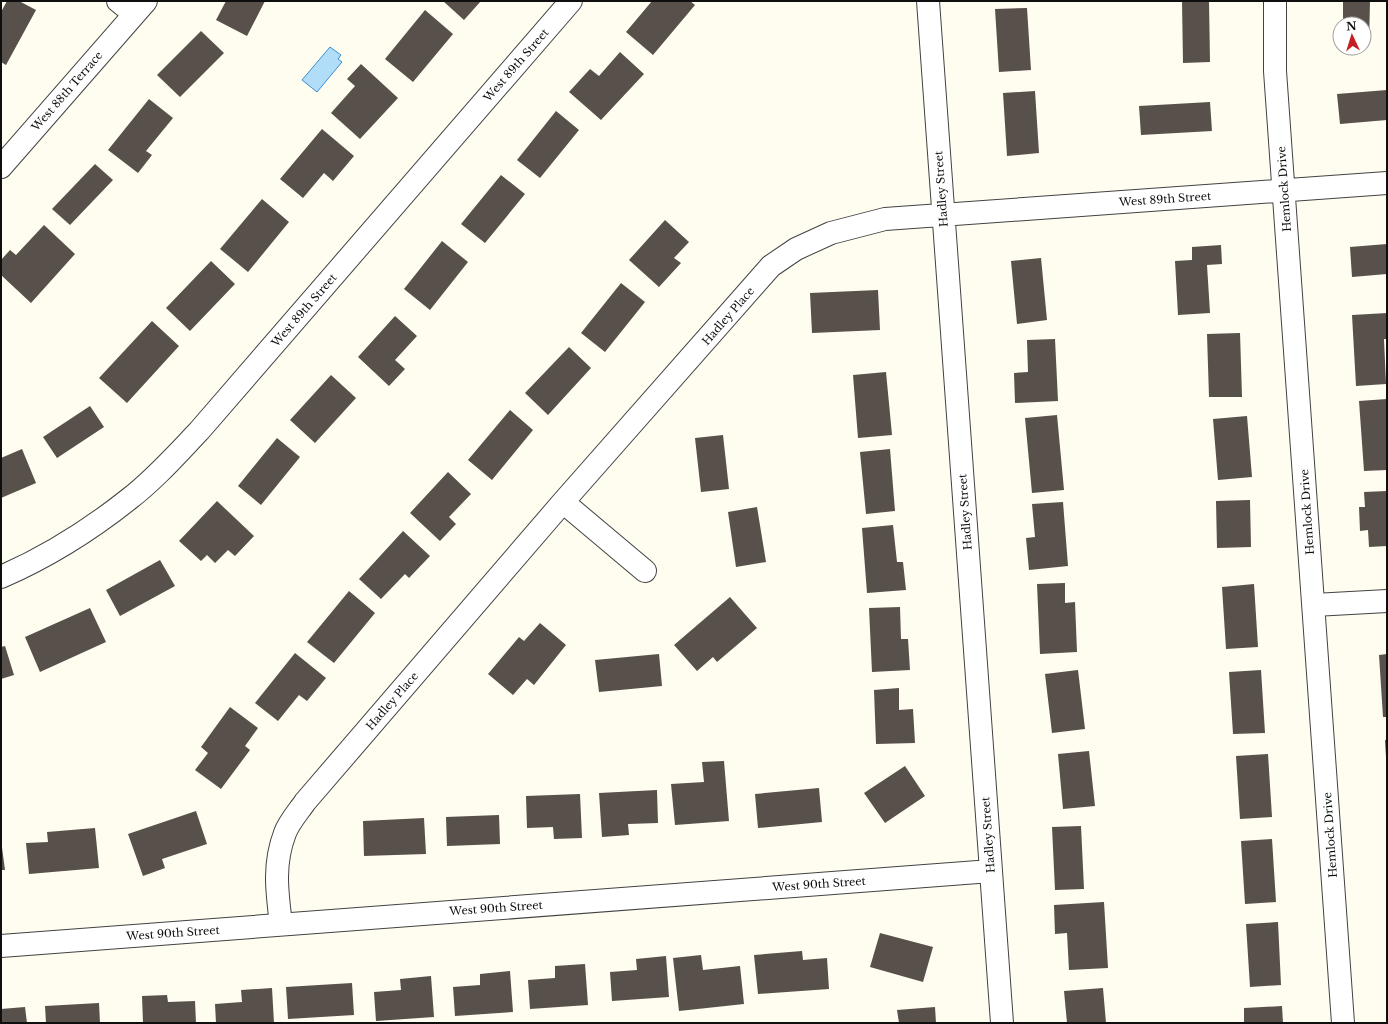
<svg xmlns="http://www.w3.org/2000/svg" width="1388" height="1024" font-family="'Libre Baskerville',serif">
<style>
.water{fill:#b2ddf9;stroke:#3591d4}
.building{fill:#58504a}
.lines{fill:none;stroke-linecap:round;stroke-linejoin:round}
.street-casing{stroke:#424242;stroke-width:24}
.street{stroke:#fff;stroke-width:22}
.labels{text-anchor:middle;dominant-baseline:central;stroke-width:4;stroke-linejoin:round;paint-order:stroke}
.street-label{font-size:11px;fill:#0f0f0f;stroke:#fff}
</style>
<rect width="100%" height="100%" fill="#fffcf0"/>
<path class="water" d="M330 47 341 55 338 59 342 62 317 92 302 80Z"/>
<path class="building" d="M7 1H19L36 10 6 65 1 62V12Z
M226 1H265L247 36 216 20Z
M443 1H481L464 20Z
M652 1H690L695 5 653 55 626 32Z
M1182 1H1209L1210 62 1183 63Z
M1343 1H1370L1369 45H1364V24H1343Z
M1027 8 1031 70 999 72 995 9Z
M425 10 453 34 413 82 385 59Z
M201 31 224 53 180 97 157 75Z
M620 52 644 74 601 120 569 92 590 69 599 76Z
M361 64 398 98 360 139 331 113 355 86 347 79Z
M1387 90V120L1340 124 1337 94Z
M1035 91 1039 153 1007 156 1003 93Z
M149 99 173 118 146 151 152 155 138 173 108 150Z
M1210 102 1212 131 1141 135 1139 106Z
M556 111 579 130 540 178 517 160Z
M322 129 354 156 333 181 324 173 303 198 280 179Z
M95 164 113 180 70 225 52 209Z
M501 175 525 194 485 243 461 224Z
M262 199 289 222 248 272 220 249Z
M665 220 689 242 674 258 681 263 659 287 629 260Z
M44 225 75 254 31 303 1 275V260L10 250 16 255Z
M442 241 468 262 430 310 404 289Z
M1387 244V274L1352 277 1350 247Z
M1221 245 1222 264 1207 265 1210 313 1178 315 1175 261 1192 260V247Z
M1041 258 1047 320 1017 324 1011 261Z
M211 261 235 284 190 331 166 308Z
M621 283 645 302 605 352 581 333Z
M878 290 880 330 812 333 810 293Z
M1387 313V339H1384L1386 384 1356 386 1352 315Z
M395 316 417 336 395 360 405 369 389 386 358 357Z
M152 321 179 346 127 403 99 378Z
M1240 333 1242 397H1209L1207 334Z
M1055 339 1058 401 1015 403 1014 373 1028 372 1027 340Z
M569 347 591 368 548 415 525 393Z
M886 372 892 435 858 438 853 375Z
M331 375 356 398 315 443 290 420Z
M1387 399V470L1364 471 1359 401Z
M90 406 104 427 57 458 43 437Z
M510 410 533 430 492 480 468 460Z
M1057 415 1064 490 1032 493 1025 418Z
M1247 416 1252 477 1218 480 1213 419Z
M723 435 729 489 701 492 695 438Z
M277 438 300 457 261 505 238 486Z
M22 449 36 483 1 498V458Z
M890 449 895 511 866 514 860 452Z
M448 472 471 494 449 517 456 524 440 541 410 513Z
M1387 491V546L1369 547 1368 530 1360 531 1359 507H1365L1364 492Z
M1250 500 1251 547 1217 548 1216 501Z
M217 501 254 536 235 556 228 550 215 563 207 555 201 561 179 541Z
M1063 502 1068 566 1029 570 1026 538 1035 537 1032 504Z
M757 507 766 562 736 567 728 512Z
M893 525 897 562H903L906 590 867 593 862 528Z
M403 531 430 556 409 578 405 574 381 599 359 579Z
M160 560 175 586 120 616 106 590Z
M1065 583V603L1075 602 1077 652 1040 654 1037 584Z
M1254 584 1258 647 1226 649 1222 587Z
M349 591 375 613 334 663 307 642Z
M730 597 757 628 717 662 713 657 697 671 674 645Z
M900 607 901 639H908L910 670 872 672 869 608Z
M90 608 106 642 40 672 25 637Z
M540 623 566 645 534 685 527 679 513 695 488 674 519 637 524 641Z
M5 646 14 675 1 679V647Z
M295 653 326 678 307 701 299 695 278 721 255 703Z
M659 654 662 686 599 692 595 660Z
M1387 654V717H1383L1379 655Z
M1078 670 1085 729 1052 733 1045 674Z
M1261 670 1265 733 1233 734 1229 672Z
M899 688V710L913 709 915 743 876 744 874 690Z
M230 707 258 728 245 746 250 750 221 789 195 770 208 753 201 747Z
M1385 740H1387V757H1386Z
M1089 751 1095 806 1063 809 1058 754Z
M1268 754 1272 817 1240 819 1236 756Z
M724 761 729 821 675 825 671 784 704 782 702 762Z
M905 766 925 796 885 823 864 793Z
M819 788 822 822 758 828 755 794Z
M657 790 658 823 628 824 629 835 602 837 599 793Z
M580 794 582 838 554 839 553 827 527 828 526 796Z
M196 811 207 844 162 859 165 868 143 876 128 834Z
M499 815 500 844 447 846 446 817Z
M424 818 426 854 364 856 363 821Z
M1081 826 1084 889 1055 890 1052 827Z
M95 828 99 868 29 874 26 843 48 842 47 832Z
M1272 839 1276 902 1245 904 1241 841Z
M1 840 5 870H1Z
M1104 902 1108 968 1069 970 1067 933 1055 934 1054 905Z
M1278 922 1281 985 1250 987 1246 924Z
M880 933 933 947 923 982 870 967Z
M802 951 803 960 827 958 829 989 758 994 754 955Z
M701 955 703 970 740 966 744 1004 679 1011 673 958Z
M666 956 669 997 612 1001 610 972 637 970 636 959Z
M585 964 588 1005 530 1009 528 980 555 978V966Z
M510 971 513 1012 455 1016 453 987 480 985V974Z
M431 976 434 1017 376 1021 374 992 401 990 400 979Z
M352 983 354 1015 288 1019 286 987Z
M272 988 274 1023H216L215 1004 242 1002 241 990Z
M1103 988 1106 1023H1067L1064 991Z
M167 995 168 1002 195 1001 196 1023H143L142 996Z
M99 1003 100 1023H46L45 1006Z
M1282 1006 1283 1023H1244V1008Z
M25 1007 27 1023H1V1009Z
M935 1007 936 1023H899L897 1010Z"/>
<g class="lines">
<defs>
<path id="street" d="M118 1 134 14
M928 1 1002 1023
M1275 1V71L1343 1023
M1 167 146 1
M563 502 645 571
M1 577C47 557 90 530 129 499 155 479 177 454 199 431L571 1
M1314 605 1387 601
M281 924C277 892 273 864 285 833 289 822 299 811 305 802L563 502 771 266 796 249 831 233 885 219 1387 183
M1 946 991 871"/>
</defs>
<use href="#street" class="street-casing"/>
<use href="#street" class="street"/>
</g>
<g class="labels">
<g class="street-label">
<text transform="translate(516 65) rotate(-49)">West 89th Street</text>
<text transform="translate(67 91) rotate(-49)">West 88th Terrace</text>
<text transform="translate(941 189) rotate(-94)">Hadley Street</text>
<text transform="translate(1284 189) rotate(-94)">Hemlock Drive</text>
<text transform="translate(1165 199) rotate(-4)">West 89th Street</text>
<text transform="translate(304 310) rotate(-49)">West 89th Street</text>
<text transform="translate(728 316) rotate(-49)">Hadley Place</text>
<text transform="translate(965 512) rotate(-94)">Hadley Street</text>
<text transform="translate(1307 512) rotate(-94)">Hemlock Drive</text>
<text transform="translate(392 701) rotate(-49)">Hadley Place</text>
<text transform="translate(988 835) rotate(-94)">Hadley Street</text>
<text transform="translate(1330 835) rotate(-94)">Hemlock Drive</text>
<text transform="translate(819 884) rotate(-4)">West 90th Street</text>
<text transform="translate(496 908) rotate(-4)">West 90th Street</text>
<text transform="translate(173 933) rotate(-4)">West 90th Street</text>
</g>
</g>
<rect width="1388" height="1024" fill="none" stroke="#0f0f0f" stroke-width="4"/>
<g transform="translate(1352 36) rotate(356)"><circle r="19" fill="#ffffff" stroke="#9f9f9f"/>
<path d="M0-3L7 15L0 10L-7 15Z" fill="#c61f23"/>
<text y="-6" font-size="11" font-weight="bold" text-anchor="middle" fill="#0f0f0f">N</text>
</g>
</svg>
